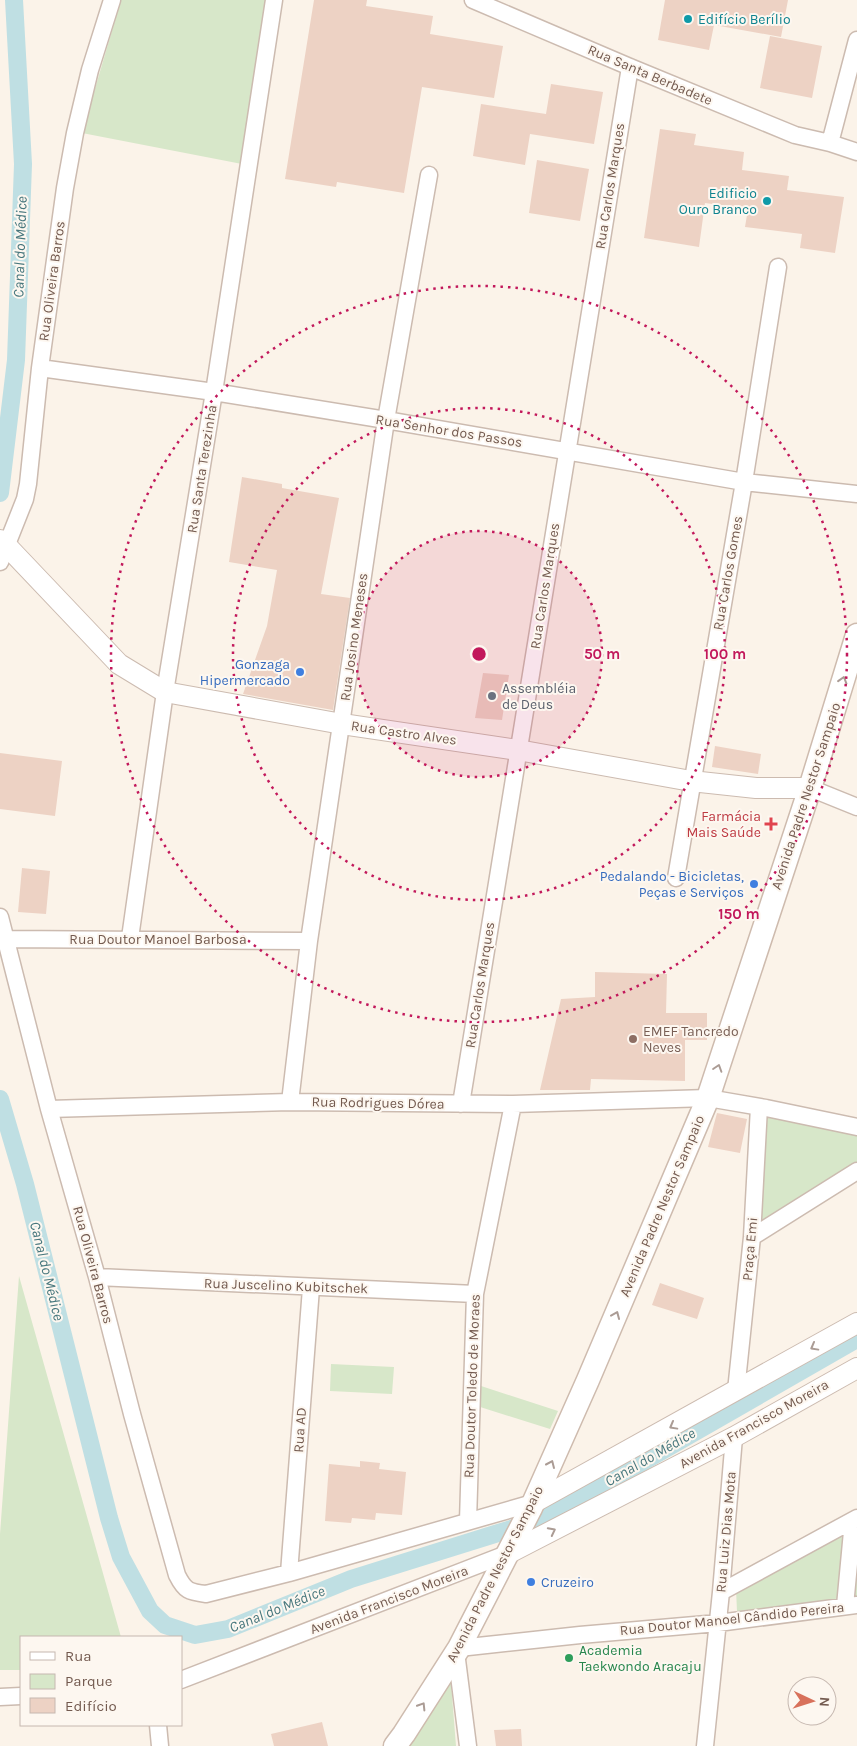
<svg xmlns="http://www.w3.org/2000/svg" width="857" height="1746" font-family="Karla,sans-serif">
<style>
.green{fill:#d7e7c9}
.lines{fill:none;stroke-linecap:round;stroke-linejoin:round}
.canal{stroke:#bfdfe3;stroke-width:18}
.building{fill:#edd2c4}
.minor-casing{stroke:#ccbbb0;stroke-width:19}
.tertiary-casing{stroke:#ccbbb0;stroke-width:22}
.secondary-casing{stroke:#cebbae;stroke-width:25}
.minor{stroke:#fff;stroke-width:16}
.tertiary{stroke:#fff;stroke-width:20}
.secondary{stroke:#fff;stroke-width:22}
.oneway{stroke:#ab9c95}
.ring{fill:none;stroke:#c2185b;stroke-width:2.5;stroke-dasharray:2.5 5}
.culture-dot{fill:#0f9aa8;stroke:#fdf7f0;stroke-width:2}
.shop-dot{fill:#3f7fe0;stroke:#fdf7f0;stroke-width:2}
.worship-dot{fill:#6b7280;stroke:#fdf7f0;stroke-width:2}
.health-dot{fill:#e0444e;stroke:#fdf7f0;stroke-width:2}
.education-dot{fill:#8d6e63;stroke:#fdf7f0;stroke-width:2}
.leisure-dot{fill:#2e9e5b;stroke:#fdf7f0;stroke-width:2}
.labels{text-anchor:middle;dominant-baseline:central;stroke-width:4;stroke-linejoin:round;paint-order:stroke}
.culture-label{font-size:14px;fill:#0d838f;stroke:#fdf7f0;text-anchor:start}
.street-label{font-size:14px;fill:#735a4f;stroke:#fdf7f0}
.shop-label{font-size:14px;fill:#366cbe;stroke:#fdf7f0;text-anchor:end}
.worship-label{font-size:14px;fill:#5b616d;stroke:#fdf7f0;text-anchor:start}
.health-label{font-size:14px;fill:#be3a42;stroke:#fdf7f0;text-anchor:end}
.education-label{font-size:14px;fill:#785e54;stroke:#fdf7f0;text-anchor:start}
.leisure-label{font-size:14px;fill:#27864d;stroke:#fdf7f0;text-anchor:start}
.water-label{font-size:15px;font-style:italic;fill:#47777d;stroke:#fdf7f0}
.centre{fill:#c2185b;stroke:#fdf7f0;stroke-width:2.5}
.ring-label{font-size:15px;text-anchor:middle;font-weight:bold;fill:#c2185b;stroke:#fdf7f0;stroke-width:4;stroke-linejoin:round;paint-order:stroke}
</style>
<rect width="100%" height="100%" fill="#fbf3e9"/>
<path class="green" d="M121 0H268L242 164 82 133Z
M765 1116 857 1135V1163L760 1225Z
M19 1276 121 1637H21V1670H0V1534Z
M331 1364 394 1367 392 1394 330 1391Z
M478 1385 558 1411 550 1429 477 1406Z
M857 1526V1596L737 1612 736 1588Z
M451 1683 456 1746H406Z"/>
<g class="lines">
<path class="canal" d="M0 493 16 360 23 164 14 0
M0 1099 25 1184 109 1518 121 1557 150 1611 165 1625 195 1635 228 1629 351 1579 543 1519 857 1339"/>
</g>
<path class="building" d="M314 0H367L366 6 433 16 430 34 503 46 494 98 422 87 404 193 337 182 336 187 285 179Z
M665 0H788L781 37 714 25 709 50 658 40Z
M770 36 822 46 812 98 760 88Z
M551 84 603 92 594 144 530 134 525 165 473 156 481 104 546 114Z
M660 129 696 134 694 145 744 152 742 170 789 176 787 190 844 197 835 253 800 248 802 234 745 227 748 209 705 203 699 247 644 238Z
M537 160 589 169 580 221 529 213Z
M242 477 282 484V488L339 498 321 594 350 598 333 710 243 694 267 626 277 570 229 562Z
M483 673 509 675 502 720 475 718Z
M715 746 761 754 758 774 712 767Z
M0 753 62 761 55 816 0 809Z
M22 868 50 871 46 914 18 912Z
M595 972 667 974 666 1013H707V1040H685V1081L591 1079 590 1090H540L561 999 595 997Z
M717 1113 747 1119 740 1153 708 1147Z
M660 1283 704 1298 697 1319 652 1305Z
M360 1461 380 1463 379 1469 406 1472 402 1515 376 1513 375 1520 352 1518 351 1523 325 1521 329 1464 360 1467Z
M322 1722 328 1746H274L271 1734Z
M521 1729 522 1746H496L494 1730Z"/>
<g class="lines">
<defs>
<path id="minor" d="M473 0 630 67 795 135 830 143 857 152
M830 143 857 40
M40 368 214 392 386 420 744 482 857 494
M0 562 25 499 28 484 40 368 65 188 75 133 90 70 112 0
M810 788 857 807
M676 878 744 482 778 267
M0 917 49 1109 97 1277 132 1414 177 1575C185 1591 189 1592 206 1594L289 1573 533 1503
M130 938 165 692 214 392 274 0
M6 939 309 941
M290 1102 309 941 386 420 429 175
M461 1104 630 67
M49 1109 290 1102 513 1104 708 1098 766 1108 857 1127
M752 1237 857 1171
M97 1277 475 1294
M736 1391 752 1237 759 1107
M468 1521 475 1294 513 1104
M289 1573 311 1288
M721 1592 857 1518
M845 1606 853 1521
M459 1648 580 1635 718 1623 857 1605
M456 1652 468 1746
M181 1680 509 1553
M0 1697 21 1696
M158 1725 160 1746
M705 1746 721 1592 734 1437"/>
<path id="tertiary" d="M0 540 6 545 119 664 165 692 342 724 518 750 691 781 756 788H810
M533 1503 857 1323
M509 1553 734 1437 857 1368"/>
<path id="secondary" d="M395 1746 404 1734 459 1648 531 1508 588 1380 708 1098 810 788 857 635"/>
</defs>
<use href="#minor" class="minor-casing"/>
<use href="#tertiary" class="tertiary-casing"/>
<use href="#secondary" class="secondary-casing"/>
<use href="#minor" class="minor"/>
<use href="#tertiary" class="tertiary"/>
<use href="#secondary" class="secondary"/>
</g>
<defs><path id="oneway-chevron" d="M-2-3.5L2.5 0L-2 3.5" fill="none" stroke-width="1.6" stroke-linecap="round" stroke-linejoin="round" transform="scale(1.25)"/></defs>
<g class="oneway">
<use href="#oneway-chevron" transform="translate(843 680) rotate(-73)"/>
<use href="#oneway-chevron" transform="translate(718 1068) rotate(-72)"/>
<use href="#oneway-chevron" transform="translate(616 1315) rotate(-67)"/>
<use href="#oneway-chevron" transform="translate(814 1347) rotate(151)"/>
<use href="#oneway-chevron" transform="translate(673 1426) rotate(151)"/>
<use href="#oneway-chevron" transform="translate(551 1464) rotate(-66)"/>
<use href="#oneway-chevron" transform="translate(552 1531) rotate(-27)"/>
<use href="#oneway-chevron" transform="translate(422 1706) rotate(-58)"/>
</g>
<circle cx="479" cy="654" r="123" fill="#c2185b" fill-opacity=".12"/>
<g class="ring">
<circle cx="479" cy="654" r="123"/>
<circle cx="479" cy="654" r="246"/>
<circle cx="479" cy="654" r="368"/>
</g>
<g class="culture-dot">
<circle cx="688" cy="19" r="5"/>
<circle cx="767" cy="201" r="5"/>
</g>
<g class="shop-dot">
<circle cx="300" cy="672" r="5"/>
<circle cx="754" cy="884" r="5"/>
<circle cx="531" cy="1582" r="5"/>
</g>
<circle class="worship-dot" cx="492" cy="696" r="5"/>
<path class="health-dot" d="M768.5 816.5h5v5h5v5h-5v5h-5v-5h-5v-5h5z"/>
<circle class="education-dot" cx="633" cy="1039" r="5"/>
<circle class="leisure-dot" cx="569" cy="1658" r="5"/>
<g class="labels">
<g class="culture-label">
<text x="698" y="19">Edifício Berílio</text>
<text x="757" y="193" text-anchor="end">Edificio<tspan x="757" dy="16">Ouro Branco</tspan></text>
</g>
<g class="street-label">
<text transform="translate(650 75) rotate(23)">Rua Santa Berbadete</text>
<text transform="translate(610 186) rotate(-81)">Rua Carlos Marques</text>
<text transform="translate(52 281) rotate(-82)">Rua Oliveira Barros</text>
<text transform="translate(449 431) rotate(9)">Rua Senhor dos Passos</text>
<text transform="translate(202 469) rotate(-81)">Rua Santa Terezinha</text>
<text transform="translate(728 573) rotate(-80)">Rua Carlos Gomes</text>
<text transform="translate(545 586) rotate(-81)">Rua Carlos Marques</text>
<text transform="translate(354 637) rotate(-82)">Rua Josino Meneses</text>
<text transform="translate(404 733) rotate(8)">Rua Castro Alves</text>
<text transform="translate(806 796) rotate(-72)">Avenida Padre Nestor Sampaio</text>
<text x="158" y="939">Rua Doutor Manoel Barbosa</text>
<text transform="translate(480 985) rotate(-81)">Rua Carlos Marques</text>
<text transform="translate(378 1103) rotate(1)">Rua Rodrigues Dórea</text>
<text transform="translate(662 1206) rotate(-67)">Avenida Padre Nestor Sampaio</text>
<text transform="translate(750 1249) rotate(-85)">Praça Emi</text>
<text transform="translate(93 1265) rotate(75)">Rua Oliveira Barros</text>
<text transform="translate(286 1286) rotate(2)">Rua Juscelino Kubitschek</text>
<text transform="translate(472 1386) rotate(-88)">Rua Doutor Toledo de Moraes</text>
<text transform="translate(754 1424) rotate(-29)">Avenida Francisco Moreira</text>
<text transform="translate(300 1430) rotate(-86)">Rua AD</text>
<text transform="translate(726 1532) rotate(-85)">Rua Luiz Dias Mota</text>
<text transform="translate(495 1574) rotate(-63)">Avenida Padre Nestor Sampaio</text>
<text transform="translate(389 1600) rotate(-21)">Avenida Francisco Moreira</text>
<text transform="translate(732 1619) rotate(-6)">Rua Doutor Manoel Cândido Pereira</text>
</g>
<g class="shop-label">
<text x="290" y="664">Gonzaga<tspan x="290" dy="16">Hipermercado</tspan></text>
<text x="744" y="876">Pedalando - Bicicletas,<tspan x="744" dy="16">Peças e Serviços</tspan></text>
<text x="541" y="1582" text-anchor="start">Cruzeiro</text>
</g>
<g class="worship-label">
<text x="502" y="688">Assembléia<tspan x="502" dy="16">de Deus</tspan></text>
</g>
<g class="health-label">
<text x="761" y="816">Farmácia<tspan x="761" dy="16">Mais Saúde</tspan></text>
</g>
<g class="education-label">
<text x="643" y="1031">EMEF Tancredo<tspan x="643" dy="16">Neves</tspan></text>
</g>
<g class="leisure-label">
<text x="579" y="1650">Academia<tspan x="579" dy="16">Taekwondo Aracaju</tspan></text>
</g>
<g class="water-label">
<text transform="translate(20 247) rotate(-88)">Canal do Médice</text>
<text transform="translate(47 1271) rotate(76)">Canal do Médice</text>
<text transform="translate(650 1457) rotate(-30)">Canal do Médice</text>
<text transform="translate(277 1609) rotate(-22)">Canal do Médice</text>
</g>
</g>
<circle cx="479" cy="654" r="8" class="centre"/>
<g class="ring-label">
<text x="602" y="659">50 m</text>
<text x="725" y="659">100 m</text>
<text x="739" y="919">150 m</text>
</g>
<rect x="20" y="1636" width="162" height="90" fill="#fdf7f0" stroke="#c6b8b0"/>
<rect x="30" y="1652" width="25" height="8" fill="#ffffff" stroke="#c6b8b0"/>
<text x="65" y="1661" font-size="15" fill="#735a4f">Rua</text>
<rect x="30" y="1674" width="25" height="15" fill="#d7e7c9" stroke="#c6b8b0"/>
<text x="65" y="1686" font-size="15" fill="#735a4f">Parque</text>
<rect x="30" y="1698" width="25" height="15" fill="#edd2c4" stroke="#c6b8b0"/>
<text x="65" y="1711" font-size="15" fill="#735a4f">Edifício</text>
<g transform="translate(812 1701) rotate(94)"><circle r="24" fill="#fdf7f0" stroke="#c6b8b0"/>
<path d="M0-4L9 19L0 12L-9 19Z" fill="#d8715b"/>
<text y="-8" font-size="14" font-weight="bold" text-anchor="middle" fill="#735a4f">N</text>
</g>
</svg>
